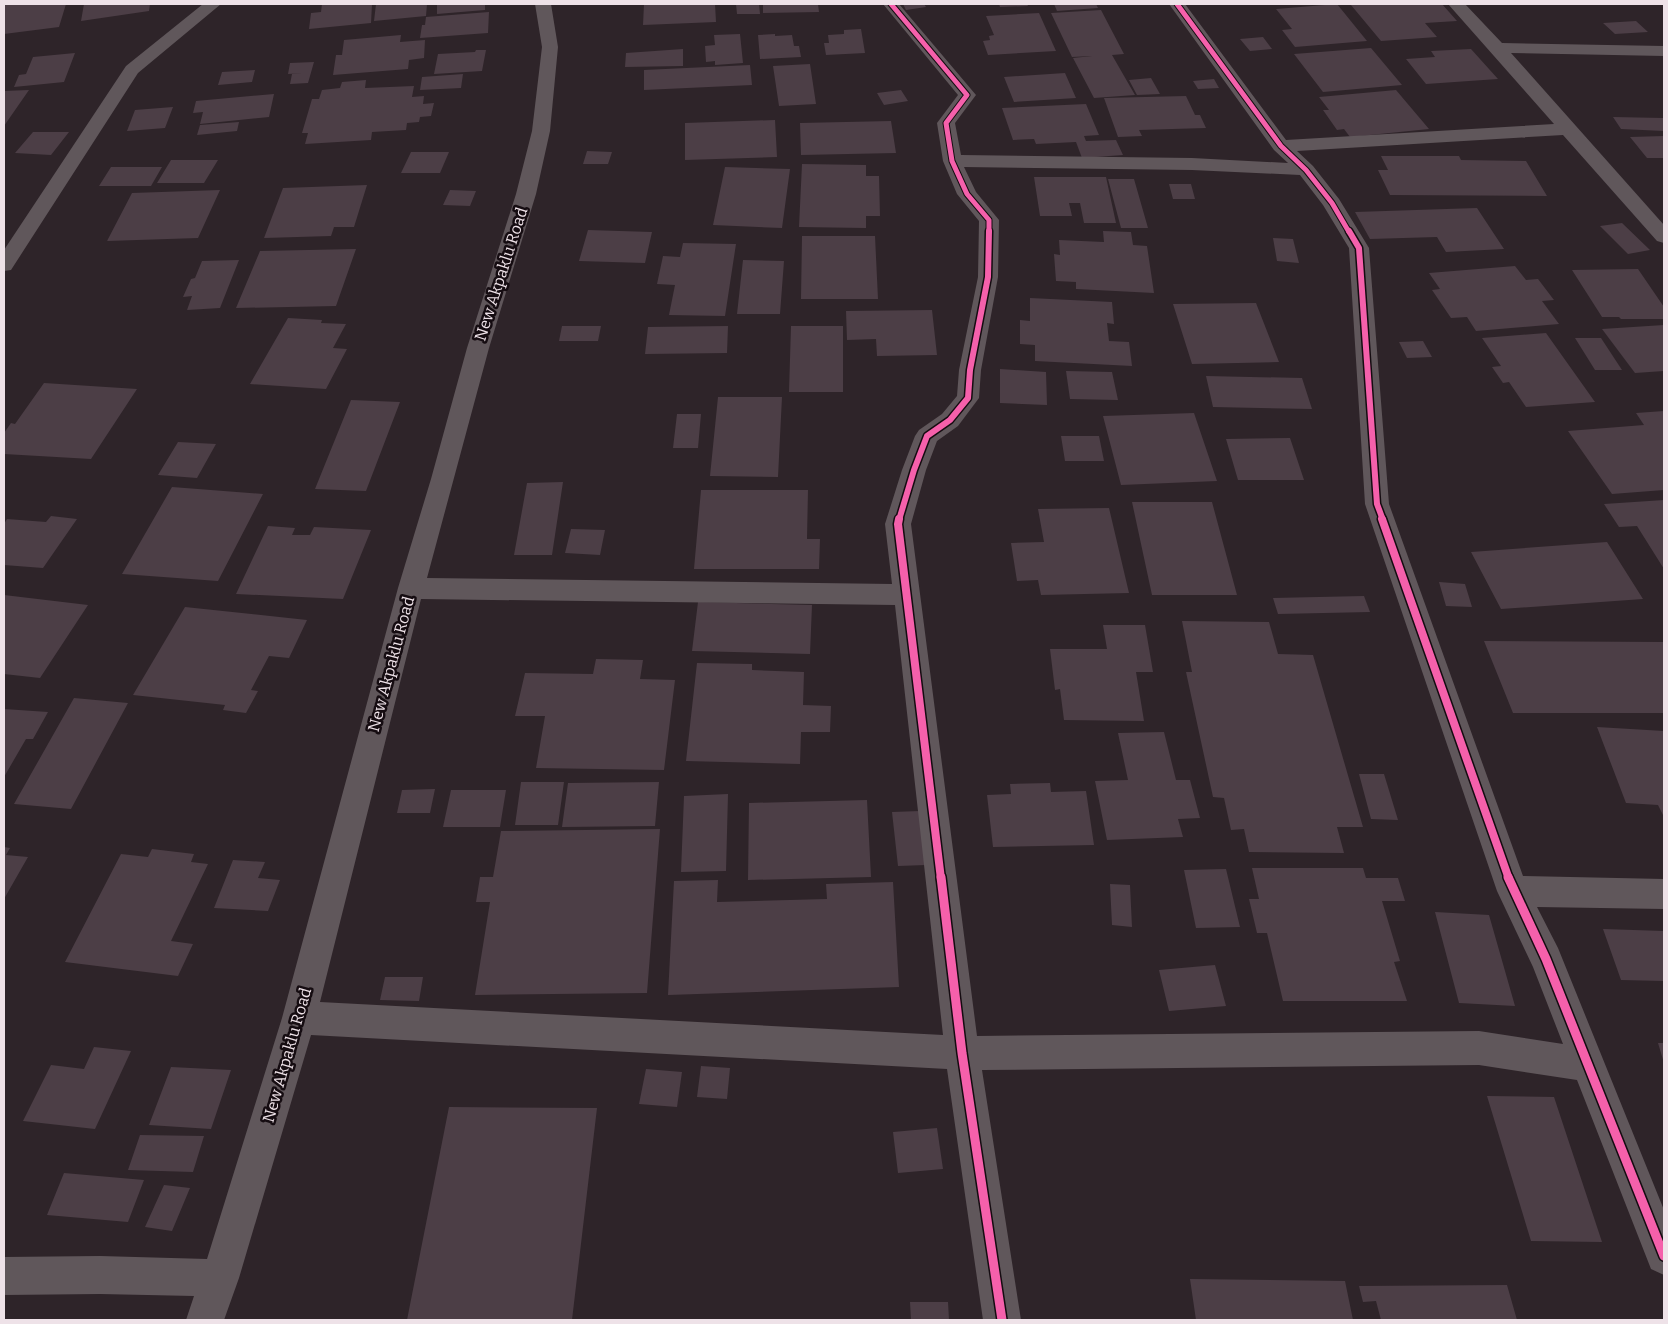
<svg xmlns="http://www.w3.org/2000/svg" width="1668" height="1324" font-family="Bitter,serif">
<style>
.building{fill:#4c3e46}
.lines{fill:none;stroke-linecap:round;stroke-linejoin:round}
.street{fill:#60575b;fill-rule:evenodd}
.cycleway-far3-casing{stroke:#150c11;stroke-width:7}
.cycleway-far2-casing{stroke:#150c11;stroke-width:9}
.cycleway-far1-casing{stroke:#150c11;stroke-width:11}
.cycleway-casing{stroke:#150c11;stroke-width:12}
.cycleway-far3{stroke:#f560ab;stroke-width:5}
.cycleway-far2{stroke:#f560ab;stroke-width:6}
.cycleway-far1{stroke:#f560ab;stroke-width:8}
.cycleway{stroke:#f560ab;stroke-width:9}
.labels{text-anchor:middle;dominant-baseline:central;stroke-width:5;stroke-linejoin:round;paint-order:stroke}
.street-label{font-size:16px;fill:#eee2e8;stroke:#150c11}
</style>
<rect width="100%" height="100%" fill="#2e2429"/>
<path class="building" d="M4 4H66L59 27 4 34Z
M84 4H150L149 11 81 21Z
M322 4H372L371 23 309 29 311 13 321 12Z
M376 4H427L426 16 374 21Z
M437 4H485V10L437 14Z
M644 4H715L716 22 643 25Z
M736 4H759L760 14H737Z
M763 4H818L819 12 763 13Z
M903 4H924L926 7 906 10Z
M999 4H1027L1028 6 1000 7Z
M1054 4H1096L1098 8 1057 11Z
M1337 4 1367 41 1295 47 1282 30 1292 29 1276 9Z
M1365 4H1442L1457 21 1425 23 1437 37 1381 41 1351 5Z
M1101 10 1124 54 1112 55 1135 95 1094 98 1073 58 1092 56 1072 57 1051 13Z
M489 12 488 33 420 38 422 25H425L426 17Z
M1039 13 1056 51 988 55 983 41 990 40 989 36 994 35 986 16Z
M1636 21 1648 32 1615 34 1603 23Z
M861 29 865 53 826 55 824 43H829L828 35 844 34V30Z
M740 34 743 63 715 65V61L706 62 705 46 715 45 714 35Z
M775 34V36L792 35 794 46H799L801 57 760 59 758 35Z
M401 35 400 42 425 40 424 58 409 60 408 69 333 75 336 55H342L344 40Z
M1263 37 1272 49 1250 51 1240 39Z
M1371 48 1402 85 1323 92 1294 54Z
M683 49V66L625 67 626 53Z
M1471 49 1498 79 1426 84 1406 59 1435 57 1431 51Z
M476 50H486L482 71 434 74 438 54 475 52Z
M75 53 64 82 14 87 19 75 26 74 33 57Z
M314 62 308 83 290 84 292 74 303 73 288 74 290 63Z
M810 64 816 104 779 106 773 66Z
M750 65 752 85 644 90V70Z
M255 70 252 82 218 85 222 72Z
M1065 73 1076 98 1014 102 1004 77Z
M463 74 461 88 420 90 422 77Z
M1151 78 1160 94 1137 95 1129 80Z
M1214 79 1219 88 1198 89 1193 81Z
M366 80 365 88 414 86 412 97 424 96 423 104 434 103 431 116 420 117 419 122 407 123 406 130 372 132 371 140 305 144 308 133H302L312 99H319L322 90 340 88 342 82Z
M29 90 4 126V91Z
M901 90 908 101 884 105 877 93Z
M1396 90 1429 129 1350 137 1344 129 1337 130 1323 110H1329L1319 97Z
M274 94 269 117 200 124 203 112 193 113 196 101Z
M1186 96 1195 115H1200L1206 128 1139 130 1142 136 1118 137 1104 98Z
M1086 104 1099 135 1084 136 1086 141 1116 140 1123 155 1082 158 1076 142 1036 144 1034 139 1013 140 1002 108Z
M173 107 165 128 127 131 135 110Z
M1613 117 1663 118 1664 131 1621 129Z
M775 120 777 157 685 160V123Z
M891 121 896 153 801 155 800 123Z
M239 122 237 131 197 135 200 125Z
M33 132H69L51 155 15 153Z
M1664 136V158H1647L1630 137Z
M587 151 612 152 608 164H583Z
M411 152H449L440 173H401Z
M1381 156H1459L1461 160 1526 161 1547 196 1390 195 1378 170H1388Z
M171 160H218L204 183H157Z
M802 164 866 165V176H879L880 216H866V228L799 227Z
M111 167H162L151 186H99Z
M725 167 790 169 782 228 713 225Z
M1034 177H1106L1116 223H1084L1080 203H1069L1072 216H1040Z
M1108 179H1134L1148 228H1121Z
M1169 184H1191L1195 199H1173Z
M367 185 354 227H334L331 236 264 238 283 188Z
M220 190 198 238 107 241 132 193Z
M450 190 476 191 470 206 443 205Z
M1477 208 1504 249 1446 252 1437 237 1370 239 1355 212Z
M1622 223 1650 250 1628 254 1600 226Z
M588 230 652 232 645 263 579 261Z
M1103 231 1131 232 1133 245 1147 246 1154 293 1076 289V282L1056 281 1054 254 1060 255 1059 240 1104 242Z
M802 236H875L878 299H801Z
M1273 238 1293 239 1299 263 1277 261Z
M683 243 736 244 725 316 669 315 675 285 657 284 663 256 680 257Z
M356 249 336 306 236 308 260 251Z
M239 260 220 308 187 310 192 296 183 297 191 279 195 278 202 261Z
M743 260 784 261 780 314H737Z
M1515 266 1526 280 1538 279 1554 300 1542 301 1559 324 1476 331 1467 317 1451 318 1432 290 1440 289 1429 273Z
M1638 269 1664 307V319H1621L1619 317H1602L1572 270Z
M1030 298 1112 302 1114 324 1107 323 1109 341 1129 342 1132 366 1035 361V345L1020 344V320L1030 321Z
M1256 303 1279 362 1192 364 1173 304Z
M932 310 937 355 877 356 876 339 847 340 846 311Z
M288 318 322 320 321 323 346 324 333 348 347 349 326 389 250 384Z
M1664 325V371L1635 373 1602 329Z
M562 326H601L598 341H559Z
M728 326 727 353 645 354 648 327Z
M791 326H843V392H789Z
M1546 333 1595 402 1526 407 1509 382 1503 383 1492 367 1501 366 1482 338Z
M1575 338H1601L1622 370H1595Z
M1423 341 1432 357 1407 358 1399 342Z
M1000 369 1046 372 1047 405 1000 403Z
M1066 371 1112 372 1118 400 1070 399Z
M1206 376 1302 378 1312 409 1213 407Z
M44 383 137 389 91 459 4 454V433L11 423 15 424Z
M718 397H782L778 477 710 476Z
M351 400 400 402 366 491 315 489Z
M1664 411V490L1612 494 1568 431 1644 425 1636 413Z
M1194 413 1217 481 1121 485 1103 416Z
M677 414H701L698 448H673Z
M1061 436H1099L1104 461H1065Z
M1290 438 1304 480H1238L1226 439Z
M178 442 216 444 197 478 158 475Z
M563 482 552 555H514L527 483Z
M172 487 263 494 218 581 122 574Z
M701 490H808L807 539H820L819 569H694Z
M1664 500V569L1637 526 1619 527 1604 504Z
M1132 502H1212L1237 595H1152Z
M1109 508 1129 593 1041 595 1038 580 1017 581 1011 543 1044 542 1038 509Z
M51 516 77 519 43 568 4 565V524L7 519 46 522Z
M268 526 295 528 292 535H310L314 527 371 530 343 599 236 594Z
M571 529 605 530 600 555 565 553Z
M1607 542 1643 599 1501 609 1471 552Z
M1439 582 1465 584 1472 607 1446 606Z
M4 595 88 605 40 678 4 674Z
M1364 596 1370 612 1278 614 1273 598Z
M698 602 812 605 810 654 692 651Z
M185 607 307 620 289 658 269 656 251 690 258 691 246 713 223 710 225 705 133 695Z
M1182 621 1269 622 1278 654 1313 655 1363 827H1337L1344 853 1249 852 1244 829 1231 830 1224 798 1213 797 1186 672H1192Z
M1103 625H1145L1153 672H1136L1144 721 1064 720 1060 689 1055 690 1050 649H1107Z
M1484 641 1664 642V713H1513Z
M596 659 643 660 640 679 675 680 664 770 536 768 545 716H515L525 673 593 674Z
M697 663 752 664V670L804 672 803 705 831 706 830 732H801L800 764 686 761Z
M74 698 128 703 71 809 14 804Z
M4 709 48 712 33 739H26L4 777Z
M1597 727 1664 731V817L1658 805 1626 803Z
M1164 732 1176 780H1190L1200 818 1178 819 1183 837 1107 840 1095 781 1128 780 1118 733Z
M1359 774H1384L1398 820 1371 819Z
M521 782H564L558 825H515Z
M659 782 655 826 562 827 568 783Z
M1050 783 1051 792 1086 791 1094 845 993 847 987 795 1011 794 1010 784Z
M435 789 430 813H397L402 790Z
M451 790H506L500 827H443Z
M728 794 726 871 681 872 684 796Z
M867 800 871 877 748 880 749 803Z
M920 811 926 865 898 866 892 812Z
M660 829 647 993 475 995 490 902H476L480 877H493L501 831Z
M4 847 10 848 6 855 28 857 4 899Z
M152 849 194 854 191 862 208 864 171 941 193 944 178 976 65 962 121 854 148 857Z
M233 860 265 862 258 878 280 880 268 911 214 908Z
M1252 868H1363L1366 878H1398L1405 901H1382L1400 961 1394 962 1407 1001H1283L1267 933H1257L1249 899H1259Z
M1226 869 1240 927 1196 928 1184 870Z
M718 880 717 902 827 899 826 884 893 882 899 987 668 995 674 881Z
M1110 884 1130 885 1132 927 1112 925Z
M1435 912 1489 915 1515 1006 1459 1003Z
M1603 929 1664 931V981L1621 980Z
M1215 965 1226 1006 1169 1011 1159 970Z
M385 977H423L419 1001 380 1000Z
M1658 1043H1664V1063Z
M94 1047 131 1051 95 1129 23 1121 51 1065 84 1069Z
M701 1066 730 1068 727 1099 697 1097Z
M171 1067 231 1070 211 1129 149 1125Z
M646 1069 682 1072 677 1107 639 1104Z
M1487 1096 1554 1097 1602 1242 1531 1241Z
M449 1107 597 1108 572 1320H407Z
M937 1128 943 1169 898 1173 893 1132Z
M140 1135 204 1136 193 1172 128 1170Z
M64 1173 144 1180 128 1222 47 1215Z
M164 1185 190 1188 172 1231 145 1227Z
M1190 1279 1345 1281 1353 1320H1196Z
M1507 1285 1517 1320H1381L1376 1301 1363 1302 1359 1286Z
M910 1302H948L949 1320H911Z"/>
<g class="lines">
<path class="street" d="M203 4H221L138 73 11 270 4 271V250L126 66Z
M535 4H551L558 47 550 131 536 194 489 348 427 578 892 584 885 524 902 470 915 436 919 430 942 414 957 396 959 370 978 277 979 221 957 194 943 161 937 123 958 95 883 4H899L976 95 955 123 961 155 1192 158 1288 163 1274 150 1169 4H1185L1286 140 1554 124 1448 4H1465L1502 43 1664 46V56L1511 53 1664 225V243L1657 241 1563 135 1297 151 1313 166 1339 199 1369 248 1389 504 1523 876 1664 879V909L1537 907 1558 948 1664 1210V1275L1651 1269 1577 1080 1479 1065 982 1070 1021 1320H983L947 1069 311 1035 239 1278 224 1320H186L194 1296 100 1294 4 1295V1257L100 1256 207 1259 282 1018 398 588 431 479 467 348 516 194 532 131 542 47ZM964 167 1192 170 1300 175 1323 205 1349 248 1365 504 1497 891 1533 967 1563 1044 1479 1031 977 1036 911 524 926 470 937 441 958 426 979 398 981 370 998 277 999 220 976 192ZM421 599 895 605 943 1035 320 1002Z"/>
<defs>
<path id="cycleway-far3" d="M891 4 967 95 946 123 952 161 967 194 989 220V232
M1177 4 1281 146 1306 170 1332 203 1349 232"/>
<path id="cycleway-far2" d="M1349 231 1359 248 1377 504 1383 520
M899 520 914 470 927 436 950 420 968 398 970 370 988 277 989 231"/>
<path id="cycleway-far1" d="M899 519 898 524 941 879
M1382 519 1509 879"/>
<path id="cycleway" d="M941 877 962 1053 1002 1320
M1508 877 1546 959 1664 1256"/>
</defs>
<use href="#cycleway-far3" class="cycleway-far3-casing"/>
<use href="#cycleway-far2" class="cycleway-far2-casing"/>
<use href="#cycleway-far1" class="cycleway-far1-casing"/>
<use href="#cycleway" class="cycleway-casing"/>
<use href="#cycleway-far3" class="cycleway-far3"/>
<use href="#cycleway-far2" class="cycleway-far2"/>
<use href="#cycleway-far1" class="cycleway-far1"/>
<use href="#cycleway" class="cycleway"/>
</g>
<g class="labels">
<g class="street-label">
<text transform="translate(501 274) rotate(-72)">New Akpaklu Road</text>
<text transform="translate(391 664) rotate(-75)">New Akpaklu Road</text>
<text transform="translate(287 1055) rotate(-74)">New Akpaklu Road</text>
</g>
</g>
<rect width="1668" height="1324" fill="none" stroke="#eee2e8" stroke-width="10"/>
</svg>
